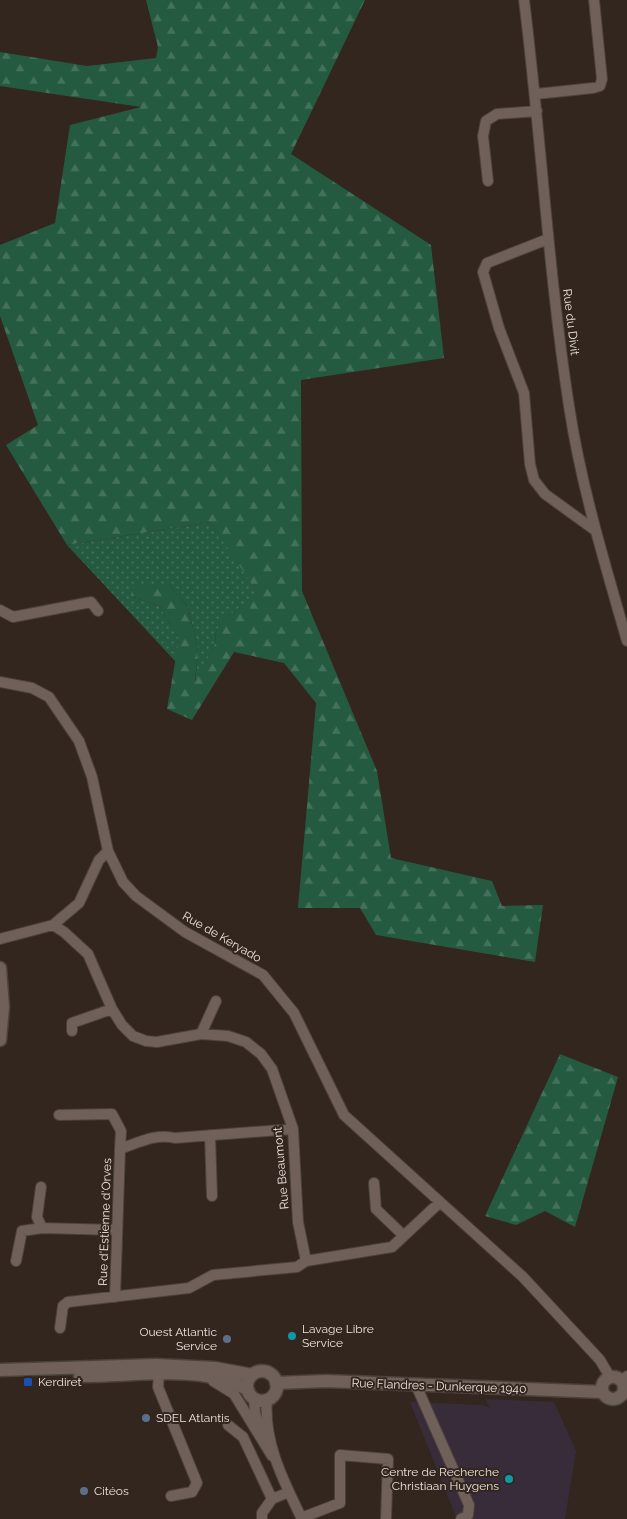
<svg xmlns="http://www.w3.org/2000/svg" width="627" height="1519" font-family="Raleway,sans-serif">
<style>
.education{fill:#382c3b}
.grass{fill:url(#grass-dots)}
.forest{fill:url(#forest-firs)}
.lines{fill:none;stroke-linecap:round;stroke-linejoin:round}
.minor-casing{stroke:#4c423c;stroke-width:12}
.tertiary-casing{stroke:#4c423c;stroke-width:15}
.minor{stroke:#6f6159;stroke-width:10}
.tertiary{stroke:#6f6159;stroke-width:12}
.culture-dot{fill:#0f9aa8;stroke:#33261f;stroke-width:2}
.service-dot{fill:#5c6f8a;stroke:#33261f;stroke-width:2}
.transit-dot{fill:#1a4fb4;stroke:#33261f;stroke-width:2}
.labels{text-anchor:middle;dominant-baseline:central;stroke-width:4;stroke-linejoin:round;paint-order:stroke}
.street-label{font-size:12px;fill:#ebe2dd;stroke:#33261f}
.poi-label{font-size:12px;fill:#ebe2dd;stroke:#33261f;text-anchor:start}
</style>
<defs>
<pattern id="grass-dots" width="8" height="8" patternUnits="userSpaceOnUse" patternTransform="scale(1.25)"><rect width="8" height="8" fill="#245a40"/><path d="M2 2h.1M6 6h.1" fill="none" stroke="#44715b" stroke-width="1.8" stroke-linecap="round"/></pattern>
<pattern id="forest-firs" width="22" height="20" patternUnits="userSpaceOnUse" patternTransform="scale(1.25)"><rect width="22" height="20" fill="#245a40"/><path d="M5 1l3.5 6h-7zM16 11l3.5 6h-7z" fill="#44715b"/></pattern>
</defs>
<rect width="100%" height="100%" fill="#33261f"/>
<path class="education" d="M485 1399 554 1402 576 1451 565 1519H457L410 1402 482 1405 490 1408Z"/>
<path class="grass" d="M211 522 259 594 224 619 216 632 215 644 195 684 198 650 188 607 169 585 131 596 159 606 179 639 176 662 67 545Z"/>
<path class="forest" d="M146 0H365L291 154 431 245 444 358 301 380 302 591 377 771 391 858 492 881 502 906 543 905 535 962 376 935 360 908H298L316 703 284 663 234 652 192 720 167 709 179 639 159 606 131 596 133 585H169L188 607 198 650 195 682 215 644 216 632 224 619 258 594 211 522 67 545 6 445 38 425 0 316V245L55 223 70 125 141 107 0 86V52L87 66 156 58 158 47Z
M560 1054 618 1077 575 1227 545 1211 516 1225 485 1216Z"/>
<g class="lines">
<defs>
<path id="minor" d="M524 0C541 135 548 271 569 406 581 486 605 564 627 641
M536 94 593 88 600 86 602 79 594 0
M488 181 483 136 486 121 497 114 537 111
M548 239 487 263 483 272 499 328 524 393 530 464 534 480 545 494 596 531
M0 610 13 617 91 602 98 611
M0 682 32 688 49 697 79 741 92 777 108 851 123 882 136 896 185 932 263 975 294 1013 344 1115 523 1277 600 1360 610 1377
M53 925 79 903 99 860 108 851
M0 939 53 925 64 932 88 954 112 1009 122 1025 133 1036 146 1041 157 1042 201 1034 228 1036 246 1042 261 1054 272 1069 293 1129 298 1222 306 1261
M72 1031V1023L112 1009
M201 1034 216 1001
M59 1115 112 1114 121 1131 120 1149
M210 1135 212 1196
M374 1183 376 1209 404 1236
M41 1187 37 1217 42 1228 117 1230
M16 1261 22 1231 42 1228
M115 1297 120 1149C138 1143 156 1133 175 1138L293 1129
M60 1328 63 1306 68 1302 189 1288 213 1275 297 1267 306 1261 392 1247 439 1203
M159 1374 158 1387 197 1483 192 1492 171 1496
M213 1381 234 1394 272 1456
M623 1383 627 1376
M416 1385 469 1505 468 1515 461 1519
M254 1398 255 1413 261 1431
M267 1399C263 1442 284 1482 302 1519
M228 1425 243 1437 272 1499 289 1492
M301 1518 340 1503V1455L388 1459 386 1519
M262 1519V1513L272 1499"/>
<path id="tertiary" d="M0 968 3 1007 0 1040
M0 1370 156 1365 215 1368 252 1375
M247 1386a15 15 0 1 1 30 0a15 15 0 1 1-30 0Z
M80 1376C130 1377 205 1363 248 1390
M602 1388a11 11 0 1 1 22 0a11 11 0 1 1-22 0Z
M276 1383 326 1381 602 1392"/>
</defs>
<use href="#minor" class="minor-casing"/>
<use href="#tertiary" class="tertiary-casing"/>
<use href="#minor" class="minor"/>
<use href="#tertiary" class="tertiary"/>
</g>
<g class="culture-dot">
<circle cx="292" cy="1336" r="5"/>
<circle cx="509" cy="1479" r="5"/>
</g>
<g class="service-dot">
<circle cx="227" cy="1339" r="5"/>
<circle cx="146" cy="1418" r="5"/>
<circle cx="84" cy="1491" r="5"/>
</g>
<rect class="transit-dot" x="23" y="1377" width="10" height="10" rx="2.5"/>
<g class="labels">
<g class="street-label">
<text transform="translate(571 322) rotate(83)">Rue du Divit</text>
<text transform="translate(222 937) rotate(30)">Rue de Keryado</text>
<text transform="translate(281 1168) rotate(-95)">Rue Beaumont</text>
<text transform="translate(105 1222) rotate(-88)">Rue d'Estienne d'Orves</text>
<text transform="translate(439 1386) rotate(2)">Rue Flandres - Dunkerque 1940</text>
</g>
<g class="poi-label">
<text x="302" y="1329">Lavage Libre<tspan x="302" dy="14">Service</tspan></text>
<text x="217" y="1332" text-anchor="end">Ouest Atlantic<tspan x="217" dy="14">Service</tspan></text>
<text x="38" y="1382">Kerdiret</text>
<text x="156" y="1418">SDEL Atlantis</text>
<text x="499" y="1472" text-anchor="end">Centre de Recherche<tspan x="499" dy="14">Christiaan Huygens</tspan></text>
<text x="94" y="1491">Citéos</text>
</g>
</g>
</svg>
